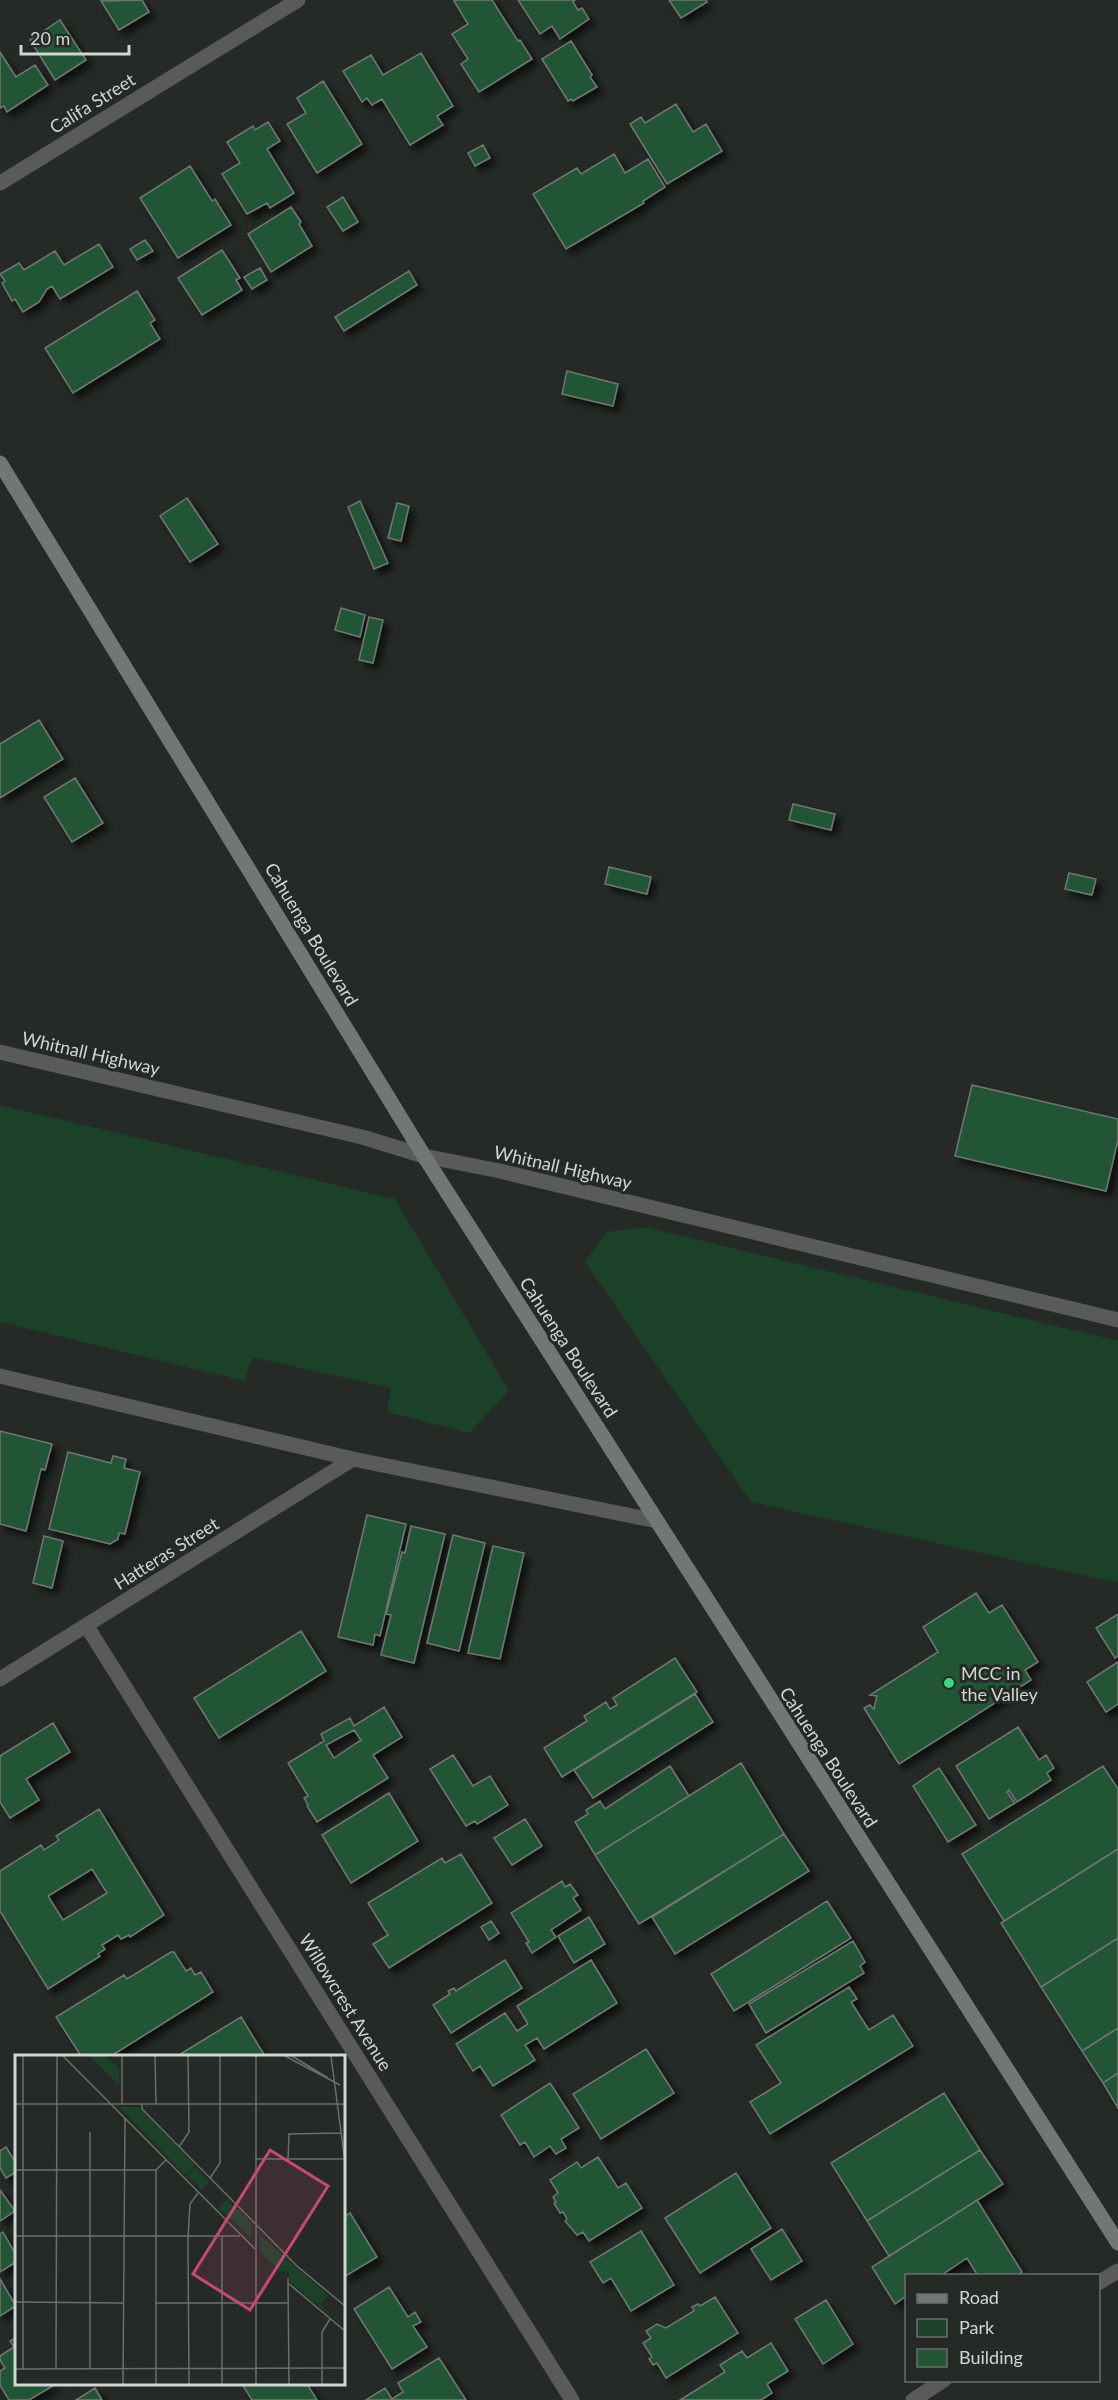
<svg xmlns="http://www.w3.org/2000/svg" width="1118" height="2400" font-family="Lato,sans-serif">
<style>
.green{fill:#1c4129}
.building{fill:#245536;stroke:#707772;stroke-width:1.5;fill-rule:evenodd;filter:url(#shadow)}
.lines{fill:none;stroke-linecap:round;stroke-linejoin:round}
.street{stroke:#585b59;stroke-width:15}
.secondary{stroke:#737774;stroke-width:15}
.poi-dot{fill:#38d880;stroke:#252a26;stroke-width:2}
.labels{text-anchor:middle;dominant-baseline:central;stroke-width:6;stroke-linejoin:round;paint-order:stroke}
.street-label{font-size:18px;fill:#d2d6d3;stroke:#252a26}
.poi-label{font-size:18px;fill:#d2d6d3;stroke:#252a26;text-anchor:start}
.inset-road{fill:none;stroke:#6a6f6b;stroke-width:1.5}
.view{fill:#c64879;fill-opacity:0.15;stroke:#c64879;stroke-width:3}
.inset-edge{fill:none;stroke:#d2d6d3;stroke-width:3}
</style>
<defs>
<filter id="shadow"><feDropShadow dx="5.5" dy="5.5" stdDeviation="3" flood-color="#0009"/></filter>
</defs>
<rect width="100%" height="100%" fill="#252a26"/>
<path class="green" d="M0 1105 395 1199 509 1391 469 1433 387 1412 391 1388 252 1357 245 1381 0 1322Z
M645 1227 1118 1341V1583L751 1502 585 1262 607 1232Z"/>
<path class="building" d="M142 0 149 12 119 30 101 1Z
M456 0H492L518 41 520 40 532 59 479 92 461 64 468 59 452 34 468 24 454 1Z
M518 0H575L573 2 578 10 582 8 589 19 560 39 552 26 540 34Z
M669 0H706L707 2 681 18Z
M60 20 86 60 55 80 30 40Z
M571 41 592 75 590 77 597 87 573 101 572 99 568 101 542 59Z
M0 52 16 77 35 65 48 85 7 112 4 106 0 108Z
M421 53 453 106 437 116 443 125 410 145 382 99 372 105 367 98 362 102 343 71 371 55 383 75Z
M323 81 362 144 317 173 287 124 306 113 297 98Z
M676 104 693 132 706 124 722 151 667 184 630 124 641 117 645 123Z
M268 122 280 141 267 149 294 193 270 208 267 203 247 214 222 174 240 163 227 142 253 126 255 130Z
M483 145 490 158 475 166 468 153Z
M614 154 625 173 648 159 665 187 643 201 644 203 566 249 533 194 577 168 581 174Z
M190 166 212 201 215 199 231 225 178 258 140 198Z
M343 197 358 222 343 231 327 207Z
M291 207 301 222 299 224 312 246 271 272 248 234Z
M145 240 153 251 137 260 130 249Z
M99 244 113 267 60 299 52 286 47 289 39 302 23 312 15 299 12 301 2 283 5 281 0 274 19 263 24 270 55 251 64 265Z
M222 250 240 278 236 280 242 290 202 315 178 278Z
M260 268 267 280 252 289 244 277Z
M409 271 417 285 344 331 335 317Z
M137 291 155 320 150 323 160 339 73 393 45 348Z
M567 371 618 384 613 406 562 394Z
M187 498 218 544 190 562 160 516Z
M360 501 388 563 374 569 348 507Z
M397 503 409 506 401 541 388 538Z
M341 608 365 615 360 637 335 630Z
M369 617 383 620 373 663 359 660Z
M39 720 63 759 0 798V744Z
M75 778 103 823 72 842 44 797Z
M793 804 835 814 831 830 789 820Z
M609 867 651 877 647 894 605 884Z
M1069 873 1096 879 1092 895 1065 889Z
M972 1085 1118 1119V1140L1106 1191 955 1156Z
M0 1431 52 1444 45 1470 41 1469 26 1531 0 1524Z
M68 1452 111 1463 113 1456 126 1459 124 1468 140 1472 125 1534 119 1533 118 1539 110 1544 49 1529Z
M367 1515 406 1524 380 1636 375 1634 373 1645 338 1637Z
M411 1526 445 1534 414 1663 381 1655 391 1615 386 1614 402 1552 405 1553Z
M453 1535 485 1543 459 1651 427 1643Z
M44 1536 63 1541 52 1588 33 1583Z
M493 1546 524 1553 500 1659 468 1653Z
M976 1593 989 1613 1002 1605 1038 1662 1025 1670 1031 1680 899 1764 864 1708 870 1705 874 1709 877 1696 870 1695 938 1652 923 1627Z
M1118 1614V1656L1115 1658 1096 1628Z
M301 1631 326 1671 219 1738 194 1698Z
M675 1658 697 1692 562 1777 544 1748 587 1721 584 1716 606 1702 610 1709 617 1705 613 1698Z
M1118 1662V1704L1106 1712 1087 1682Z
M695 1694 713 1722 593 1798 574 1770Z
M384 1707 402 1737 373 1755 388 1778 317 1822 307 1806 308 1805 304 1798 308 1796 288 1763 324 1741 321 1734 350 1718 354 1726ZM354 1730 361 1740 334 1758 326 1745Z
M53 1723 70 1752 26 1779 39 1800 10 1818 0 1802V1756Z
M1018 1727 1039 1760 1046 1755 1054 1768 1047 1773 1051 1780 1017 1802 1009 1790 1007 1792 1015 1803 989 1819 956 1766Z
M453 1755 473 1786 490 1776 508 1805 477 1824 475 1821 466 1826 430 1769Z
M741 1763 784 1834 639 1924 595 1855Z
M670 1766 689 1796 595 1855 575 1822 588 1814 586 1810 600 1801 605 1809Z
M1103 1766 1118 1789V1849L1004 1921 962 1854Z
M939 1768 976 1825 948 1842 913 1786Z
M389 1793 418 1841 351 1883 322 1835Z
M99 1809 164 1915 130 1937 129 1935 121 1939 118 1935 102 1945 105 1949 98 1954 100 1956 48 1989 0 1911V1871L41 1845 44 1850 59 1840 56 1836ZM92 1869 107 1893 63 1920 48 1896Z
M525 1819 542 1846 512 1865 494 1838Z
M784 1834 809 1871 675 1954 652 1917Z
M1118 1849V1938L1041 1987 1001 1923Z
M461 1854 492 1903 389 1968 373 1944 388 1935 368 1903 442 1858 445 1863Z
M562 1881 565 1887 570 1884 578 1895 573 1898 581 1910 551 1930 556 1937 532 1953 526 1943 529 1942 511 1913Z
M827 1901 851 1938 734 2011 711 1974Z
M589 1917 605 1944 574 1963 558 1936Z
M491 1921 499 1933 489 1940 481 1927Z
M1118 1938V2028L1082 2051 1041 1987Z
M853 1941 865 1962 860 1966 864 1973 766 2033 749 2004Z
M171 1952H174L186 1971 191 1968 195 1975 201 1972 213 1992 111 2056H81L56 2017 124 1975 127 1979Z
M505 1960 522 1988 451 2033 433 2005 450 1994 448 1991 454 1988 456 1991Z
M591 1960 617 2003 544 2049 537 2038 525 2045 535 2060 493 2086 480 2066 473 2071 456 2044 505 2013 517 2031 528 2024 517 2006Z
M849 1987 857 1999 851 2002 869 2030 893 2015 913 2046 770 2134 750 2102 781 2083 756 2045Z
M241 2017 265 2056H177Z
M1118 2028V2073L1103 2083 1082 2051Z
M646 2049 674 2093 601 2139 573 2094Z
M1118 2073V2108L1103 2083Z
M550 2083 579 2128 561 2139 566 2148 556 2154 550 2146 534 2157 525 2142 520 2145 501 2115Z
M944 2093 980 2150 867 2221 831 2163Z
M6 2147 16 2163V2172L6 2178 0 2168V2151Z
M980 2150 1003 2184 889 2256 867 2221Z
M598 2157 618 2188 626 2183 642 2208 589 2241 583 2232 577 2235 565 2221 567 2219 563 2212 560 2213 554 2203 556 2202 553 2197 558 2193 550 2180 577 2162 581 2168Z
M736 2173 771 2228 700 2273 665 2218Z
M0 2190 15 2211 0 2221Z
M977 2200 1022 2272 1016 2276H978L967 2258 940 2276H906V2296L895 2304 872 2267Z
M350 2213 377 2257 344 2277V2217Z
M782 2229 802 2261 771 2280 751 2249Z
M641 2231 674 2285 631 2311 611 2278 603 2283 590 2262Z
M3 2232 16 2255V2262L0 2272V2234Z
M0 2279 16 2306 0 2316Z
M389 2287 408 2317 415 2312 421 2322 413 2326 427 2347 392 2369 354 2309Z
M715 2297 738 2333 666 2378 657 2363 653 2365 649 2359 652 2357 643 2343 651 2338 646 2331 657 2324 666 2328 694 2311 692 2307 698 2304 700 2306Z
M826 2300 853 2344 823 2364 795 2319Z
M16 2338V2384H56L29 2400H9L0 2385V2371L5 2368 0 2360V2356L14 2347 10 2341Z
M771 2343 788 2371 767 2384 772 2393 761 2400H680L725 2372 720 2365 742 2351 747 2358Z
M439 2358 466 2400H366L385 2388 392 2399 403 2392 398 2383Z
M242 2384H307L317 2400H252Z
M95 2388 102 2400H76Z"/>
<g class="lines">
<path class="street" d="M0 183 298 0
M0 1052 362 1137 424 1156 500 1171 1118 1320
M0 1376 353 1459 657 1521
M86 1625 572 2400
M0 1679 353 1459
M1098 2283 1118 2271
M913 2400 944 2380"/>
<path class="secondary" d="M0 463 424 1156 1118 2243"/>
</g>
<circle class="poi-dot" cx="949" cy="1683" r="6"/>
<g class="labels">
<g class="street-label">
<text transform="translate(92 103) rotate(-32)">Califa Street</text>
<text transform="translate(312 934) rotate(59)">Cahuenga Boulevard</text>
<text transform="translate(91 1053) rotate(13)">Whitnall Highway</text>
<text transform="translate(563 1167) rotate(13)">Whitnall Highway</text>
<text transform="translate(569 1347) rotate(57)">Cahuenga Boulevard</text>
<text transform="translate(166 1553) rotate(-32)">Hatteras Street</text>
<text transform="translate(829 1757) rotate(57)">Cahuenga Boulevard</text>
<text transform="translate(346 2002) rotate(58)">Willowcrest Avenue</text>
</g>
<g class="poi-label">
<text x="961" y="1673">MCC in<tspan x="961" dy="21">the Valley</tspan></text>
</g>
</g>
<g transform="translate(15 2055)">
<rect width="330" height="330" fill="#252a26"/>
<path d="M74 1H91L104 13V30ZM104 52H124L180 110 170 120ZM180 112 194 127 187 135 172 121ZM212 144 237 169 236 183 203 153ZM244 179 313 240 305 249 323 267 275 227 273 216H265L245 197Z" fill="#1c4129"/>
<path class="inset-road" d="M8 1V314M48 1 240 194M107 1V49M140 1 141 49M270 1 325 30M277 1 313 23M316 1 330 107M0 49H330M127 49V54L282 211 330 251M164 92 174 77 173 1M240 104H330M273 105 274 79 326 78M0 115H141M195 123 205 108V1M0 181H225M207 181V329M273 223 274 329M273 228 330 276M0 247 108 248M140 248H273M75 313V77M0 314 330 313M41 314 42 1M108 329 110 64M141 329V115L151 105M174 329 173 184 175 149 183 138M241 329V1M307 329V277L315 264"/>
<path class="view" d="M255 95 313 131 235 255 178 219Z"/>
<rect width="330" height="330" class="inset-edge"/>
</g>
<rect x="905" y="2274" width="195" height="108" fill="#252a26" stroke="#6a6f6b" stroke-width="1.5"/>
<rect x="917" y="2294" width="30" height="9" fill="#737774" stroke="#6a6f6b" stroke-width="1.5"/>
<text x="959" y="2304" font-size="18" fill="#d2d6d3">Road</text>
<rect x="917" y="2319" width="30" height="18" fill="#1c4129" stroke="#6a6f6b" stroke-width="1.5"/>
<text x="959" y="2334" font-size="18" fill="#d2d6d3">Park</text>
<rect x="917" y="2349" width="30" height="18" fill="#245536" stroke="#6a6f6b" stroke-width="1.5"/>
<text x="959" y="2364" font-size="18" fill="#d2d6d3">Building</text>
<path d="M21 45v9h108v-9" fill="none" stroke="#d2d6d3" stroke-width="3"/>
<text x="30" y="45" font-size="18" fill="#d2d6d3" stroke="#252a26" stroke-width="4.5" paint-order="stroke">20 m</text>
</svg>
